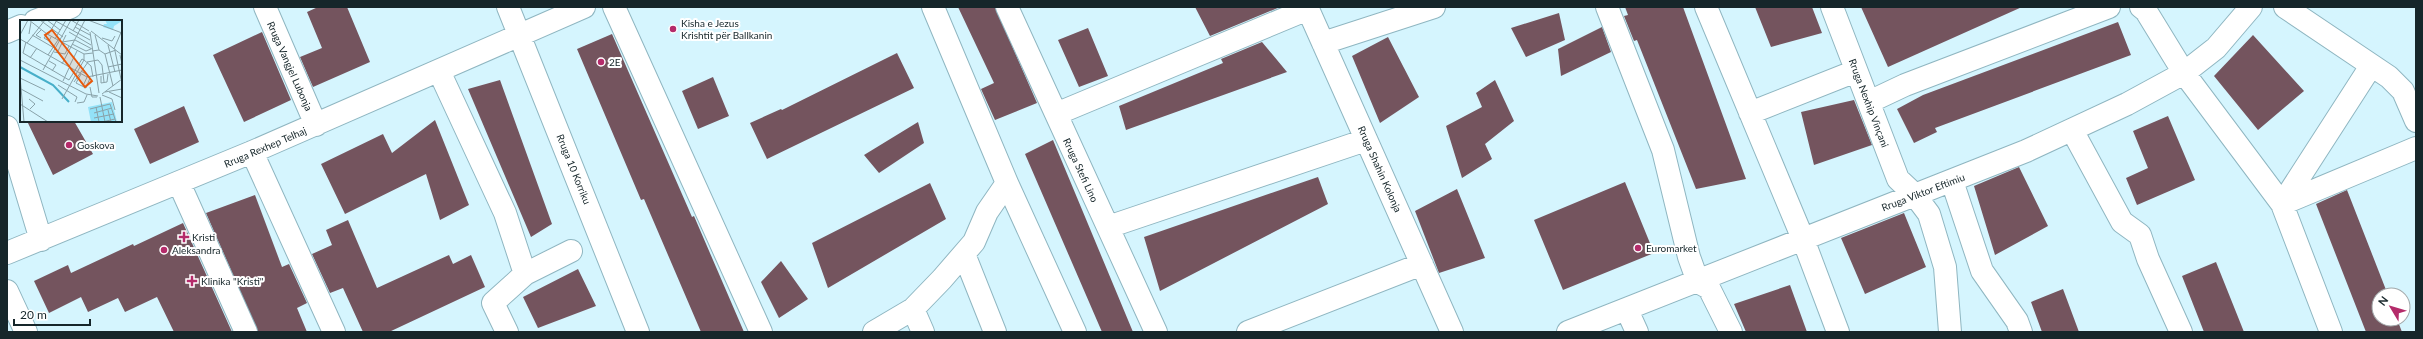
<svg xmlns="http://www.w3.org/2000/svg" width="2423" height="339" font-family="Lato,sans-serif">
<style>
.building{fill:#74545e}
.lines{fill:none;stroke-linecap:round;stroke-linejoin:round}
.minor-casing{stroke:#8fb6c1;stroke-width:24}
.minor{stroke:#fff;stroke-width:22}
.poi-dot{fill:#b42b6a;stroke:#fff;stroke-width:1.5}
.labels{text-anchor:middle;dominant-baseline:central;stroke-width:4;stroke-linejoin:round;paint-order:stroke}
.poi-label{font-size:10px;fill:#16262a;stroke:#fff;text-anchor:start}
.street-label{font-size:10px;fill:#16262a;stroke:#fff}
.inset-river{fill:none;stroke:#47afc9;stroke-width:2}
.inset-road{fill:none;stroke:#89a2a9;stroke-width:1}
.view{fill:#e8590c;fill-opacity:0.15;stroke:#e8590c;stroke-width:2}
.inset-edge{fill:none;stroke:#16262a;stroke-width:2}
</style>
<rect width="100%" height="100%" fill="#d5f5fe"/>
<path class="building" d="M318 7H347L370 62 313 87 300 57 322 48 307 12Z
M958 7H995L1037 103 995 120 981 89 994 83Z
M1195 7H1280L1210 36Z
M1625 7H1683L1746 179 1696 189 1637 40 1634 41 1624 16 1628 15Z
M1755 7H1812L1822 33 1771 47Z
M1861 7H2022L1888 67Z
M1559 13 1565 40 1526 57 1511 28Z
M2118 22 2131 55 1935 128 1937 132 1914 143 1897 109 1923 95Z
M1602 27 1611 52 1561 76 1558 49Z
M1088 28 1108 76 1079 87 1058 40Z
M262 32 291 100 244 122 213 55Z
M612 34 692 217 694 216 744 332H701L644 199 641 200 577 49Z
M2253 35 2304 91 2258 130 2214 76Z
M1388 37 1419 97 1380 123 1352 56Z
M1262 42 1287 72 1126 130 1119 106 1223 63 1221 59Z
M897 53 914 88 767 159 750 123 781 109 782 110Z
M713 77 729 116 698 129 682 91Z
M500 80 552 224 531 237 468 89Z
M1495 80 1514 121 1485 144 1492 159 1462 178 1446 126 1482 107 1476 93Z
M1854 100 1872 145 1814 165 1801 112Z
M184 106 199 142 150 164 134 129Z
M2168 116 2195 180 2137 205 2126 178 2148 168 2133 131Z
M435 120 469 205 440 220 426 174 345 214 321 164 383 134 392 153Z
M27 121H74L93 154 53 175Z
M918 122 924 143 879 173 864 155Z
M1053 140 1133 332H1102L1025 154Z
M2019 167 2048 226 1995 255 1974 186Z
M1318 177 1328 204 1160 291 1144 237Z
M1625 182 1654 253 1563 290 1534 220Z
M930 183 946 219 828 288 812 243Z
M1457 189 1485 258 1439 273 1415 211Z
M2347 190 2388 295H2379V319H2397L2402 332H2366L2316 204Z
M255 195 282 267 289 264 307 303 297 308 307 332H258L206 213Z
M1904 213 1926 267 1865 294 1841 238Z
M348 220 377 288 449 255 453 264 471 255 485 287 389 332H363L343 288 330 293 312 254 332 245 326 230Z
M183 223 232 332H174L157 297 125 312 118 298 88 312 81 297 49 313 34 281 68 265 71 273 133 244 134 246Z
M781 261 808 299 779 318 761 282Z
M2216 262 2244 332H2204L2182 276Z
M578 269 596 306 538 328 523 297Z
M1790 285 1807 332H1746L1734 304Z
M2063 289 2079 332H2042L2031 302Z"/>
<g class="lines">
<defs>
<path id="minor" d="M265 7 316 125
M508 7 638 332
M614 7 761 332
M1007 7 1156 332
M1307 7 1452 332
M1607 7 1663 150 1689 257 1698 282 1709 288 1731 332
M1706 7 1803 239 1838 332
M1832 7 1898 179 1914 194 1929 214 1945 267 1950 332
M2141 7 2146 11 2184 73 2282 204 2331 332
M2285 7 2389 77 2403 91 2416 121
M35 21 71 7
M7 32 21 26
M1323 43 1434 7
M2371 66 2282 204 2416 148
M439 71 505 213 525 274 493 303 507 332
M1869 102 1905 85 2109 7
M1750 113 1856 71
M1056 114 1308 9
M7 127 41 240
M2072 130 2122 222 2140 235 2148 259 2181 332
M252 152 334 332
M1952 181 1982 271 2017 321 2021 332
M179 183 246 332
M1007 183 1075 332
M1108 227 1366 140
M7 253 252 152 584 7
M964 254 995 332
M525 274 571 251
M7 291 26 332
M913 309 923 332
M1627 310 1637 332
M874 332 913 309 942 279 974 242 987 212 1007 183 933 7
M1248 332 1422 264
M1568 332 2026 151 2127 104 2184 73 2216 48 2251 7"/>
</defs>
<use href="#minor" class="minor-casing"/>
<use href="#minor" class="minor"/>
</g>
<g class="poi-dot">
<circle cx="673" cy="29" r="4"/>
<circle cx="601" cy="62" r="4"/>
<circle cx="69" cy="145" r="4"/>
<path d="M182 231h4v4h4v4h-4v4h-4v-4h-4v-4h4z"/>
<circle cx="1638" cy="248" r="4"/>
<circle cx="164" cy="250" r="4"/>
<path d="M190 275h4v4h4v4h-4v4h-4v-4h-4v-4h4z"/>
</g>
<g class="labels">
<g class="poi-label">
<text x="681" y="23">Kisha e Jezus<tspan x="681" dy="12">Krishtit për Ballkanin</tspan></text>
<text x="609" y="62">2E</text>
<text x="77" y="145">Goskova</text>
<text x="192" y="237">Kristi</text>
<text x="1646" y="248">Euromarket</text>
<text x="172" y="250">Aleksandra</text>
<text x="201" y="281">Klinika "Kristi"</text>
</g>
<g class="street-label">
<text transform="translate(290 66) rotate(66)">Rruga Vangjel Lubonja</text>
<text transform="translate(1869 103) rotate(69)">Rruga Nexhip Vinçani</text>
<text transform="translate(265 147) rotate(-23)">Rruga Rexhep Telhaj</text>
<text transform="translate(574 169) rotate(68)">Rruga 10 Korriku</text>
<text transform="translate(1380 169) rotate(66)">Rruga Shahin Kolonja</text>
<text transform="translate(1081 170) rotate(65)">Rruga Stefi Lino</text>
<text transform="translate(1923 192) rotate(-21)">Rruga Viktor Eftimiu</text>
</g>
</g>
<g transform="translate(20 20)">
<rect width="102" height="102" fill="#d5f5fe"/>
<path d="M85 0H102V1L94 6 93 10 83 7 84 4H87ZM92 82 97 102H71L68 87Z" fill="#93e2f8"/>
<path class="inset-river" d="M0 47 33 65 49 82"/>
<path class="inset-road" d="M9 0 27 14 64 34 73 33M20 0 43 17M27 0 40 10M34 0 70 20M51 0 69 11M68 0 102 13M55 7 70 15M21 10 16 15 21 18M53 11 59 0M71 11 102 35M49 12 71 25M70 12 79 73M9 14 11 2M27 14 24 18 29 21 31 17M0 15 8 0M12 15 36 29M28 15 37 0M75 15 79 30M82 18 92 21 95 16M0 19 67 57 102 50M35 19 46 0M6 22 3 33 49 60 62 39 64 40M42 22 55 20 72 29M7 23 25 0M52 24 66 31 71 29M88 25 95 52M94 29 102 10M72 31 79 30 85 34 96 30M95 31 101 59M34 32 45 34 49 26M37 33 46 15M85 34 93 66M28 35 38 20M10 38 17 28M0 40 66 74 78 76M64 40 71 46 73 57M29 41 36 45 32 51M67 42 78 40 82 45 84 62M42 44 65 0M49 47 57 31M88 47 102 44 100 35M23 50 51 0M61 51 68 55 63 66M61 54 56 63 66 68 70 58M0 56 4 102M81 56V63L87 62 88 54M0 58 25 70M43 61 49 48M54 62 68 42M38 65 57 77 55 82M70 67 72 77H77M1 69 23 81M85 72 102 69M89 72 102 78M82 74 102 59M82 75 92 79 95 90M80 77 85 102M9 79 15 84 10 89M42 79 64 40V34M57 83 64 82 67 75M0 84 28 102M76 87 79 102M70 89 90 84 96 102M88 90 91 102M74 93 92 88M74 98 94 94M82 102 95 99"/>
<path class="view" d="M32 10 72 61 65 67 25 15Z"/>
<rect width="102" height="102" class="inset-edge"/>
</g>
<rect width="2423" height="339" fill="none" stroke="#16262a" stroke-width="16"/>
<g transform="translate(2391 307) rotate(308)"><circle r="19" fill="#ffffff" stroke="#a2a8aa"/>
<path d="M0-3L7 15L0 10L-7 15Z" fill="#b42b6a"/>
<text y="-6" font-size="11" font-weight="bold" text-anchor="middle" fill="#16262a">N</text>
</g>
<path d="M14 319v6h76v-6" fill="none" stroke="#16262a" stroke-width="2"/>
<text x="20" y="319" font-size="12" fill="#16262a" stroke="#ffffff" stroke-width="3" paint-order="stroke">20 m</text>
</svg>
